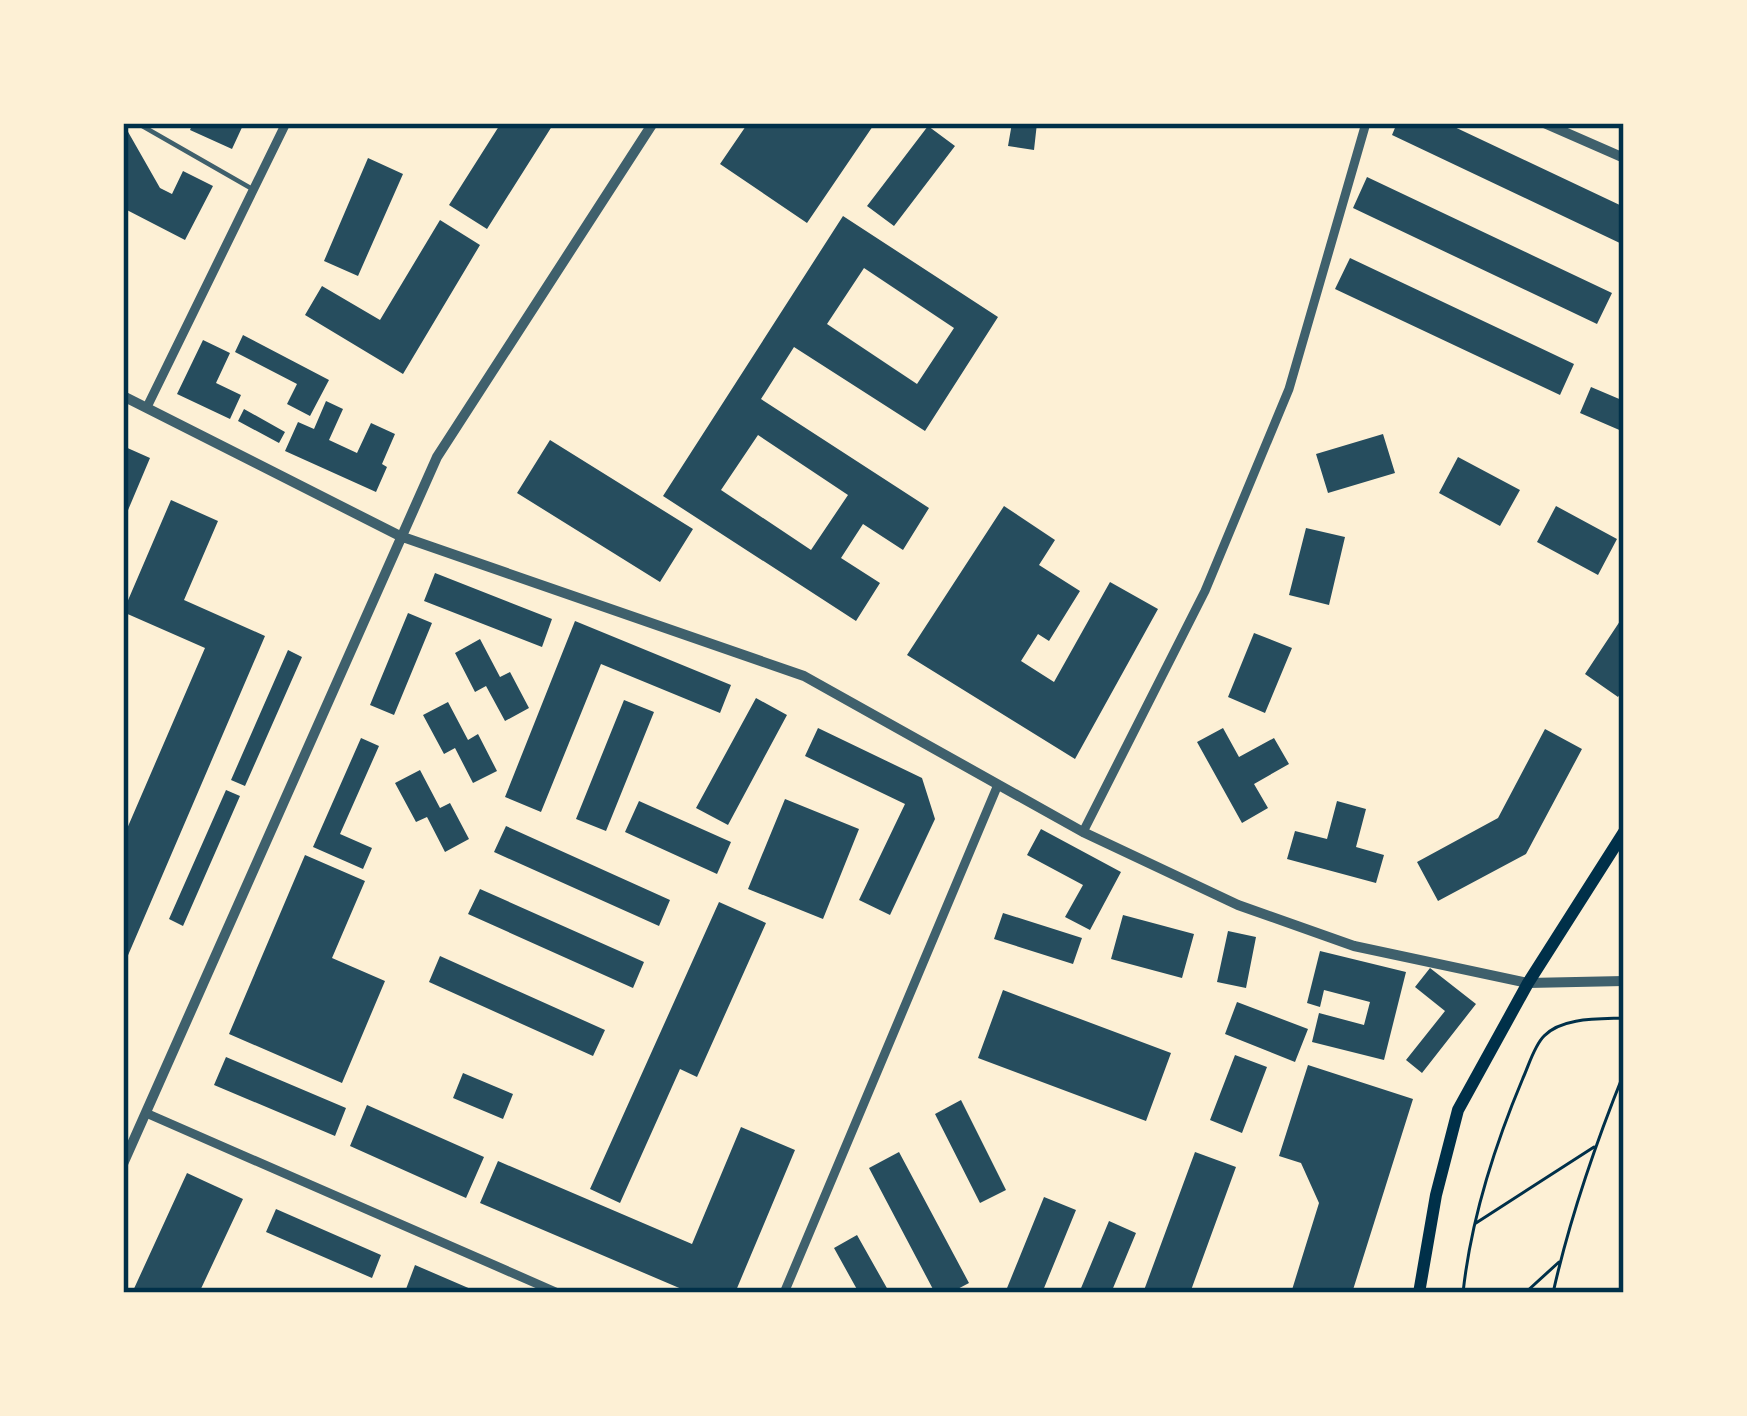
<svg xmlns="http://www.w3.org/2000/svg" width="1747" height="1416" font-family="Helvetica,sans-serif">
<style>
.building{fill:#264d5e;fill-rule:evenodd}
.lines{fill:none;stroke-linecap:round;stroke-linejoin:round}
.path{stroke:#003049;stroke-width:3}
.service{stroke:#3f606c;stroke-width:4.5}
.minor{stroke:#3f606c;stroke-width:9}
.tertiary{stroke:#3f606c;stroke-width:10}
.secondary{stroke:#003049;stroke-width:12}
.neatline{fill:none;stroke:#003049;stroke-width:4.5}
</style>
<rect width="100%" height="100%" fill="#fdf0d5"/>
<path class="building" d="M123 123 160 188 172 194 183 171 213 186 185 240 123 208Z
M193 123H244L232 149 190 130Z
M501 123H554L487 229 449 205Z
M748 123H875L807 223 720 164Z
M1012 123H1037L1034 150 1008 146Z
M1397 123H1446L1624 207V245L1392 135Z
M928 126 955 146 894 226 867 206Z
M368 158 403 174 358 276 324 261Z
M1367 177 1612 293 1597 324 1353 208Z
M843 216 998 317 925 431 794 347 761 399 929 508 903 550 863 524 841 558 880 583 856 621 663 496ZM864 268 954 328 917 384 827 324ZM758 435 848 495 811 550 721 490Z
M440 220 480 245 403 374 305 315 322 286 380 320Z
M1350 258 1574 364 1560 395 1335 289Z
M243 335 329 380 310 416 287 404 297 384 235 352Z
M203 340 230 353 216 383 241 395 230 419 177 394Z
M1591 387 1624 401V432L1580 413Z
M326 401 343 409 329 440 357 453 371 423 395 434 382 464 387 467 376 492 285 451 298 422 314 429Z
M244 409 285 432 279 443 238 421Z
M1383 434 1395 473 1328 493 1316 454Z
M550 440 693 529 660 582 517 493Z
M123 446 150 458 123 522Z
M1458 457 1520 490 1500 526 1439 493Z
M171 500 218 521 184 600 265 636 123 967V838L205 648 123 612Z
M1004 506 1055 540 1039 565 1080 591 1049 641 1038 634 1021 661 1054 682 1110 582 1158 609 1075 759 907 655Z
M1556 506 1617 539 1598 575 1537 542Z
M1306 528 1345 537 1329 605 1289 595Z
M435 573 552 619 542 647 424 601Z
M408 613 432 623 394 715 370 705Z
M1624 615V688L1618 697 1585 674Z
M575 621 731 685 720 713 601 664 541 812 505 797Z
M1254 633 1292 648 1265 713 1228 697Z
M480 639 500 677 510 672 529 708 505 721 486 686 475 692 455 653Z
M288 650 302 657 245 786 231 780Z
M756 698 787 715 728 825 696 808Z
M624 700 654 712 606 831 576 819Z
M448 702 468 740 478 734 497 771 473 783 455 748 444 754 423 715Z
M818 728 922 778 935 819 890 915 859 900 905 804 805 756Z
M1223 728 1239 757 1274 738 1289 764 1254 784 1268 808 1242 823 1197 742Z
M1545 729 1582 749 1526 854 1438 901 1417 862 1498 818Z
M361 738 379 746 340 834 372 848 363 869 313 847Z
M420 770 440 808 450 803 469 839 445 852 427 817 416 822 395 783Z
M226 790 240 796 183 926 169 919Z
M785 799 859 829 823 919 748 889Z
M639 801 731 842 717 874 625 832Z
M1337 801 1366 809 1356 847 1384 855 1376 883 1287 859 1295 831 1327 839Z
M506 826 670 900 659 926 494 852Z
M1041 829 1121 872 1090 930 1065 917 1083 885 1027 855Z
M305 855 365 881 332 958 385 981 342 1083 229 1034Z
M480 889 644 962 633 988 468 914Z
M719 902 766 923 697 1077 680 1069 620 1203 590 1189Z
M1003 913 1082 938 1073 964 994 939Z
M1123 915 1194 934 1182 978 1111 959Z
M1228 931 1256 937 1246 988 1217 982Z
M1320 951 1406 972 1384 1060 1312 1042 1319 1013 1364 1025 1370 1002 1324 990 1320 1007 1307 1003Z
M440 956 605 1030 593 1056 429 982Z
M1430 968 1476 1004 1422 1073 1406 1060 1445 1011 1415 987Z
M1003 990 1171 1053 1146 1121 978 1058Z
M1237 1002 1308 1029 1295 1062 1225 1034Z
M1235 1055 1267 1067 1242 1133 1210 1120Z
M226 1057 346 1108 335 1136 214 1085Z
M1308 1065 1413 1099 1352 1293H1291L1319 1203 1301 1163 1279 1156Z
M463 1073 513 1094 503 1119 453 1098Z
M961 1100 1006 1190 980 1203 935 1114Z
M367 1105 484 1157 466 1198 350 1146Z
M741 1127 795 1150 735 1293H691L480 1203 498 1161 692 1244Z
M899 1152 969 1283 950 1293H935L869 1168Z
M1195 1152 1236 1167 1190 1293H1143Z
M187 1173 243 1199 199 1293H132Z
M1044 1197 1076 1210 1042 1293H1005Z
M276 1209 381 1255 372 1278 266 1232Z
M1109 1221 1136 1233 1111 1293H1079Z
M857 1235 888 1290 883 1293H859L834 1248Z
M415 1265 480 1293H416L406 1289Z"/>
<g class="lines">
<path class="path" d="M1476 1223 1594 1147
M1463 1293C1471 1218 1494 1147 1523 1078 1529 1065 1534 1046 1544 1036 1562 1017 1600 1019 1624 1018
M1525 1293 1559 1262
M1553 1293C1570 1217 1595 1145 1624 1073"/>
<path class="service" d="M137 123 254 190"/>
<path class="minor" d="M147 407 286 123
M1083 832 1205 591 1289 389 1366 123
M146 1113 558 1293
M784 1293 997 787"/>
<path class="tertiary" d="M1544 123 1624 158
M123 396 400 536 804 676 1083 832 1238 905 1354 946 1528 983 1624 981
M123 1164 437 457 653 123"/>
<path class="secondary" d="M1419 1293 1436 1195 1458 1110 1528 983 1624 832"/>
</g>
<rect width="1747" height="1416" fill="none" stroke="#fdf0d5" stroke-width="252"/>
<rect x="126" y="126" width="1495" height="1164" class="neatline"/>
</svg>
